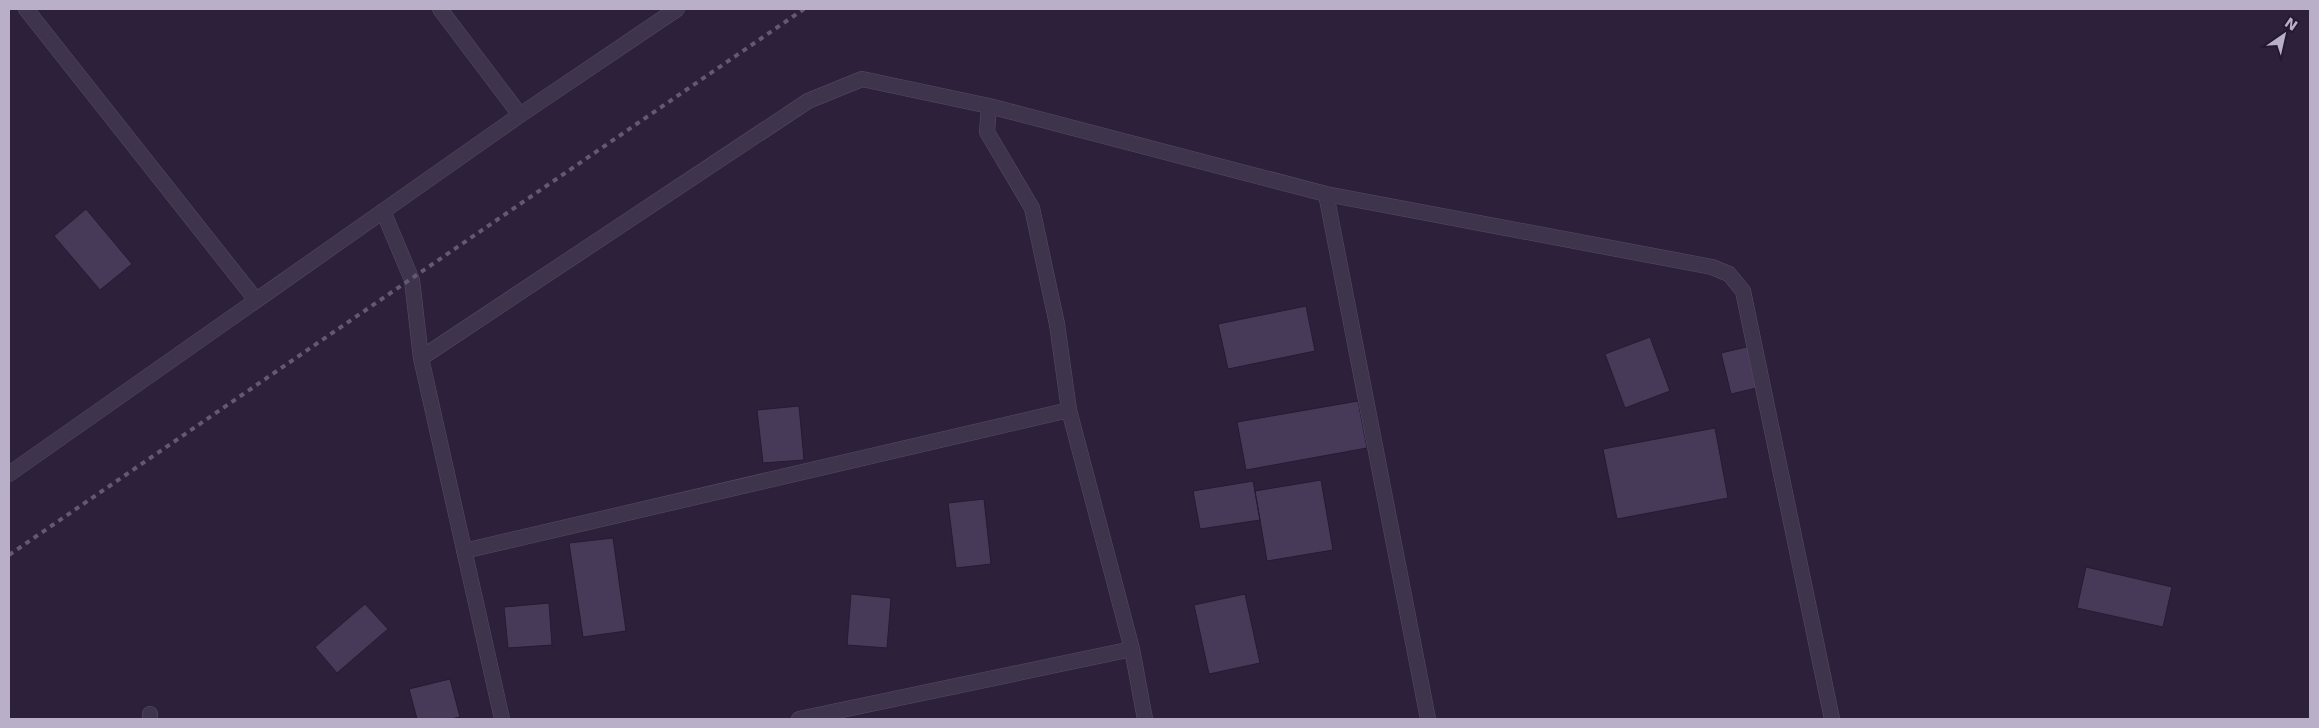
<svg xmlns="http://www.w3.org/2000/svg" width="2319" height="728" font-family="'DejaVu Sans',sans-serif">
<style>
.building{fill:#473a59;stroke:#251b32}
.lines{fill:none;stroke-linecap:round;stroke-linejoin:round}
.street-casing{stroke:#564c63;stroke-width:16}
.street{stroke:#3e344c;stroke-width:15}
.rail{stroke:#655875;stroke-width:4;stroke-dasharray:5 5;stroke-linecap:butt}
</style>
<rect width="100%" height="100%" fill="#2c203b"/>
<path class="building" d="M86 209 132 264 100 290 54 236Z
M1306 306 1315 351 1228 369 1218 324Z
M1650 337 1670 391 1625 408 1605 354Z
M1755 345 1765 386 1731 394 1721 353Z
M1358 401 1367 448 1246 470 1237 422Z
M799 406 804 460 763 463 757 410Z
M1715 428 1728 498 1617 519 1603 449Z
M1321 480 1333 550 1267 561 1255 491Z
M1253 481 1260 520 1200 529 1193 491Z
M984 499 991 564 956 568 948 503Z
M613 538 626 631 583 637 569 543Z
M2086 567 2172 587 2163 627 2077 608Z
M851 594 891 598 887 648 847 645Z
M1245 594 1260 663 1209 674 1194 605Z
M549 603 552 645 508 648 504 607Z
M365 604 388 629 337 673 315 647Z
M450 679 460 717 450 719H417L409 689Z"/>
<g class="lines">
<defs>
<path id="street" d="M26 9 256 300
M440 9 520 115
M989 106 987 132 1032 208 1057 324 1069 410 1132 649 1145 719
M1326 194 1428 719
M383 211 412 280 421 358 502 719
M421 358 808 101 862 79 989 106 1326 194 1712 267 1729 274 1743 291 1832 719
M9 474 520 115 677 9
M464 551 1069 410
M150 714V719
M799 719 1132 649"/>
</defs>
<use href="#street" class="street-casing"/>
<use href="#street" class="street"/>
<path class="rail" d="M9 555 804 9"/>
</g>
<rect width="2319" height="728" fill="none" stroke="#baafc8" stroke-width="20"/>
<g transform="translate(2284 35) rotate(34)" stroke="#231a30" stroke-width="4" paint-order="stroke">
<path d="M0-4L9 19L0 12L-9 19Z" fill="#baafc8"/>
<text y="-8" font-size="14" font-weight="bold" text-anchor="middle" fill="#baafc8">N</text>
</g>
</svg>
